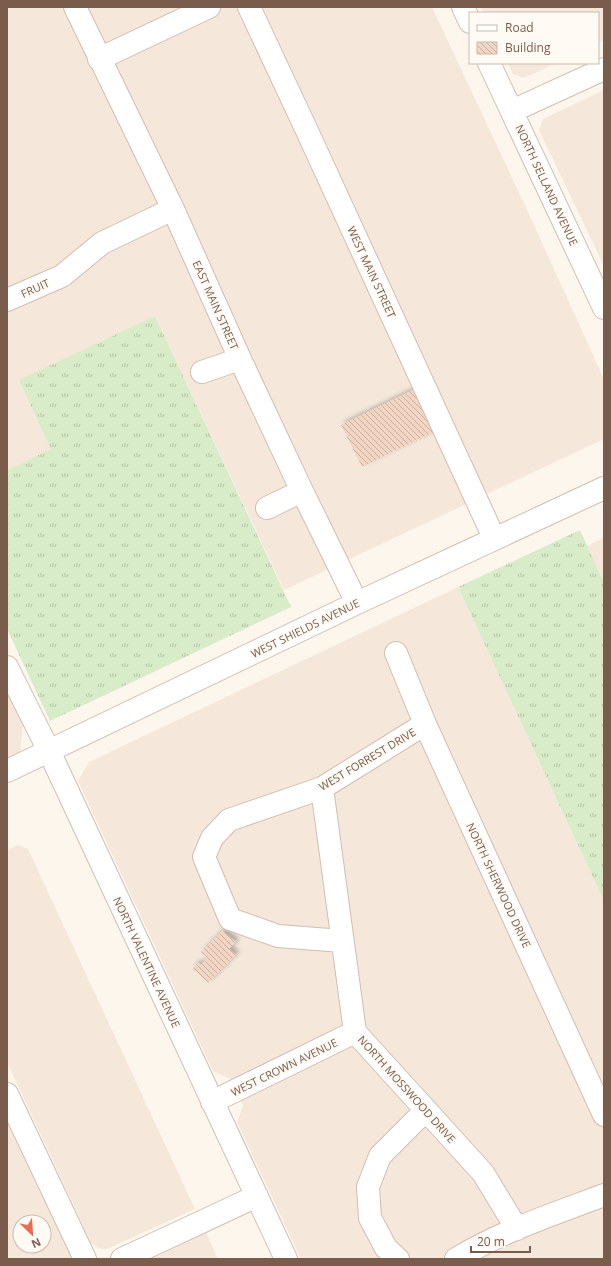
<svg xmlns="http://www.w3.org/2000/svg" width="611" height="1266" font-family="'Open Sans',sans-serif">
<style>
.residential{fill:#f5e8da;fill-rule:evenodd}
.grass{fill:url(#grass-tufts)}
.building{fill:url(#building-back-hatch);filter:url(#shadow)}
.lines{fill:none;stroke-linecap:round;stroke-linejoin:round}
.minor-casing{stroke:#d1beb0;stroke-width:24}
.minor{stroke:#fff;stroke-width:22}
.labels{text-anchor:middle;dominant-baseline:central;stroke-width:3.5;stroke-linejoin:round;paint-order:stroke}
.street-label{font-size:11px;fill:#7a5c4d;stroke:#fffaf3}
</style>
<defs>
<pattern id="grass-tufts" width="24" height="20" patternUnits="userSpaceOnUse"><rect width="24" height="20" fill="#d8ecc9"/><path d="M3 7l-1-3M5 7V3M7 7l1-3M15 17l-1-3M17 17v-4M19 17l1-3" fill="none" stroke="#b4c2a5"/></pattern>
<pattern id="building-back-hatch" width="6" height="6" patternUnits="userSpaceOnUse"><rect width="6" height="6" fill="#f3d5c3"/><path d="M-1 5l2 2M0 0l6 6M5-1l2 2" fill="none" stroke="#cab0a1"/></pattern>
<filter id="shadow"><feDropShadow dx="3.5" dy="-3.5" stdDeviation="2" flood-color="#0004"/></filter>
</defs>
<rect width="100%" height="100%" fill="#fdf6ec"/>
<path class="residential" d="M7 7H432L528 212 604 379V439L284 590 155 316 51 449 7 470Z
M481 7H604V40L598 43V13H484Z
M508 63H556L524 78 513 74Z
M604 90V266L539 130 543 119Z
M604 538V583L587 546Z
M458 587 604 901V1259H301L237 1122 243 1106 230 1079 213 1071 78 781 89 762Z
M7 690 23 722 20 754 7 761Z
M18 845 28 849 195 1209 107 1249H101L91 1243 7 1062V850Z
M7 1118 71 1255V1259H7ZM20 1222H44V1246H20Z
M206 1233 218 1259H152Z"/>
<path class="grass" d="M155 316 291 607 50 721 7 629V470L51 449 19 380Z
M580 530 604 583V901L458 587Z"/>
<path class="building" d="M413 390 434 432 362 467 341 425Z
M222 931 236 942 229 949 236 955 208 983 196 971 195 972 192 969 198 963 201 965 207 958 201 952Z"/>
<g class="lines">
<defs>
<path id="minor" d="M75 7 173 209 240 359 302 491 357 603
M249 7 308 133 494 538
M463 7 470 22
M99 59 209 7
M489 63 604 308
M512 111 604 69
M7 300 62 276 102 243 173 209
M202 372 240 359
M267 508 302 491
M396 653 425 724 604 1115
M7 667 49 751 286 1259
M7 771 357 603 604 488
M322 788 355 1032 483 1173 517 1229
M342 941 278 936 230 919 204 857 212 838 229 820 322 788 425 724
M7 1094 85 1259
M212 1102 355 1032
M122 1259 257 1196
M398 1259 386 1248 370 1218 368 1187 380 1156 426 1110
M456 1259C502 1231 554 1214 604 1195"/>
</defs>
<use href="#minor" class="minor-casing"/>
<use href="#minor" class="minor"/>
</g>
<g class="labels">
<g class="street-label">
<text transform="translate(547 185) rotate(65)">NORTH SELLAND AVENUE</text>
<text transform="translate(372 272) rotate(65)">WEST MAIN STREET</text>
<text transform="translate(35 288) rotate(-24)">FRUIT</text>
<text transform="translate(216 305) rotate(66)">EAST MAIN STREET</text>
<text transform="translate(305 628) rotate(-26)">WEST SHIELDS AVENUE</text>
<text transform="translate(367 759) rotate(-31)">WEST FORREST DRIVE</text>
<text transform="translate(499 885) rotate(65)">NORTH SHERWOOD DRIVE</text>
<text transform="translate(147 962) rotate(65)">NORTH VALENTINE AVENUE</text>
<text transform="translate(284 1067) rotate(-26)">WEST CROWN AVENUE</text>
<text transform="translate(407 1089) rotate(48)">NORTH MOSSWOOD DRIVE</text>
</g>
</g>
<rect width="611" height="1266" fill="none" stroke="#7a5c4d" stroke-width="16"/>
<rect x="469" y="12" width="130" height="52" fill="#fffaf3" stroke="#cabbb1"/>
<rect x="477" y="25" width="20" height="6" fill="#ffffff" stroke="#cabbb1"/>
<text x="505" y="32" font-size="12" fill="#7a5c4d">Road</text>
<rect x="477" y="42" width="20" height="12" fill="url(#building-back-hatch)" stroke="#cabbb1"/>
<text x="505" y="52" font-size="12" fill="#7a5c4d">Building</text>
<g transform="translate(32 1234) rotate(155)"><circle r="19" fill="#fffaf3" stroke="#cabbb1"/>
<path d="M0-3L7 15L0 10L-7 15Z" fill="#e76f51"/>
<text y="-6" font-size="11" font-weight="bold" text-anchor="middle" fill="#7a5c4d">N</text>
</g>
<path d="M471 1246v6h59v-6" fill="none" stroke="#7a5c4d" stroke-width="2"/>
<text x="477" y="1246" font-size="12" fill="#7a5c4d" stroke="#fffaf3" stroke-width="3" paint-order="stroke">20 m</text>
</svg>
